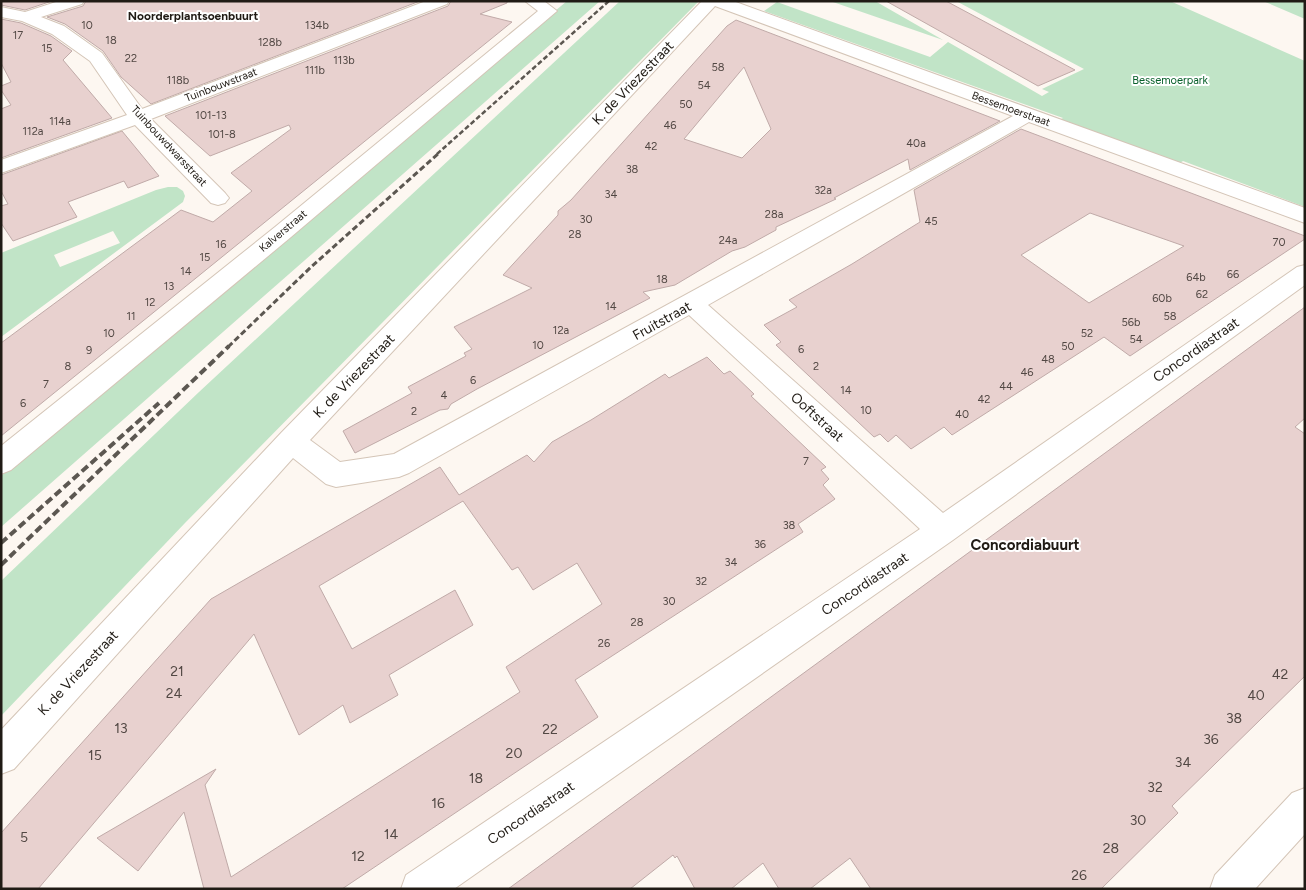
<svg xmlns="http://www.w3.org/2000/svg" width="1306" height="890" font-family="Figtree,sans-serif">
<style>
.green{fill:#c1e4c7;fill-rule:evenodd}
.building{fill:#e8d1cf;stroke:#c0aaa8;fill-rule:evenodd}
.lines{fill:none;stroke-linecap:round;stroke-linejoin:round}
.minor-casing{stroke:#d4c5b7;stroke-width:2}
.minor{fill:#fff;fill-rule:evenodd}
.rail-far2{stroke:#5c5751;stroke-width:2.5;stroke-dasharray:5 2.5;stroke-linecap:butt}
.rail-far1{stroke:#5c5751;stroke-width:3;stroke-dasharray:6 3;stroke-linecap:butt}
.rail{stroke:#5c5751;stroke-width:4;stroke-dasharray:8 4;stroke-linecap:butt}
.labels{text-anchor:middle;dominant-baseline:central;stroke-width:4;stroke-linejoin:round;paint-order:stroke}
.number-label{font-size:11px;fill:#524844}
.far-park-label{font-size:11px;fill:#08602b;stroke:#fff}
.far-street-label{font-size:11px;fill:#201b15;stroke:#fff}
.far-neighbourhood-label{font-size:12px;font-weight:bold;fill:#201b15;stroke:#fff}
.street-label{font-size:14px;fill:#201b15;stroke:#fff}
.near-number-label{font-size:14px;fill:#524844}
.neighbourhood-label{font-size:15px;font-weight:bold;fill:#201b15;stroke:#fff}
</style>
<rect width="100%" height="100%" fill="#fdf7f1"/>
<path class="green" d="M567 1H600L1 527V476L76 411Z
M620 1H699L185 523 1 716V581L199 392Z
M830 1H875L943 40Z
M956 1H1170L1305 61V207L1183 161 1178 164 1057 121 1063 118 764 11 777 2 930 57 948 42 1042 96 1049 92 1042 89 1084 69Z
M1263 1H1305V19Z
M168 187H177L183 191 185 196 183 202 1 337V253L156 190ZM113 231 120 243 60 267 54 255Z"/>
<path class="building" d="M1 1H52L25 10 1 5Z
M86 1 344 2 420 1 151 104 121 77 103 51 65 24 47 17 83 6Z
M451 1H507V3L480 14 512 22 1 436V343L181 210 213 222 252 191 231 173 291 129 289 125 210 156 165 116 448 6Z
M886 1H946L1075 70 1038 86Z
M1 19 21 23 51 36 72 51 63 60 112 118 1 158V109L11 105 1 90V86L11 82 1 63Z
M736 20 1000 121 910 170 908 159 834 198 836 199 776 227V230L745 247 732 251 675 285 643 292 650 298 477 389 451 404 448 409 440 410 355 453 343 431 412 393 408 387 466 356 464 353 472 349 454 327 532 288 503 275 558 215V211L571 200 727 26ZM744 67 771 129 742 158 684 139Z
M1021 129 1305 236V239L1130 356 1104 337 952 435 944 427 911 449 896 435 888 442 880 434 874 437 776 345 781 342 764 325 797 307 789 300 852 264 920 222 914 190ZM1090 213 1184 246 1089 303 1021 255Z
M122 131 159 176 128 188 124 181 68 202 77 217 13 241 1 223V206L8 204 1 191V175Z
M1305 307V418L1295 427 1305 434V676L1172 806 1178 813 1101 889H871L850 858 810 889H779L763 863 731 889H695L677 856 675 858 673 855 630 889H508Z
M707 357 724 374 730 371 754 394 751 396 826 467 821 470 829 479 823 485 835 499 798 524 803 532 575 680 598 717 342 889H204L184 812 138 871 97 838 216 769 205 785 231 877 520 692 506 667 602 604 577 563 533 590 518 567 512 570 463 501 319 586 352 649 455 590 473 625 389 675 398 695 350 723 343 705 299 735 254 634 38 889H1V833L211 599 440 467 459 495 527 455 534 462 552 442 591 420 665 374 669 378Z"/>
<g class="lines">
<defs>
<path id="minor" d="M59 1H84L82 4 41 17 64 26 102 53 142 109 426 1H449L447 4 151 119 225 193 229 198 225 203 218 205 211 203 135 125 1 173V160L127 115 90 61 52 34 22 21 1 17V7L25 12Z
M525 1H544L557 11 291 237 11 470 1 474V446L275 227 538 11Z
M702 1H733L1305 208V223L1029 122 708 305 943 513 1297 267 1305 265V285L953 540 454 889H401L406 875 920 529 689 315 409 473 399 477 336 487 326 484 293 458 14 769 1 774V730L281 433ZM715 6 1013 116 394 454 340 462 310 440Z
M1305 788V834L1255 889H1210L1215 875 1292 793Z"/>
</defs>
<use href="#minor" class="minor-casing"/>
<use href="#minor" class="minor"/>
<path class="rail-far2" d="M437 154 609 1"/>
<path class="rail-far1" d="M228 347 311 267 439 153"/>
<path class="rail" d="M1 543 159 403
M1 565 229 346"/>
</g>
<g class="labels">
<g class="number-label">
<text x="87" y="25">10</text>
<text x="317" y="25">134b</text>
<text x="18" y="35">17</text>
<text x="111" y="40">18</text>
<text x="270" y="42">128b</text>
<text x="47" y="48">15</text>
<text x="131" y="58">22</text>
<text x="344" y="60">113b</text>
<text x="718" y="67">58</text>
<text x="315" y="70">111b</text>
<text x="178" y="80">118b</text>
<text x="704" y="85">54</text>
<text x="686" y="104">50</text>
<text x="211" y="115">101-13</text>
<text x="60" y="121">114a</text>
<text x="670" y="125">46</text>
<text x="33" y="131">112a</text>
<text x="222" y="134">101-8</text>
<text x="916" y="143">40a</text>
<text x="651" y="146">42</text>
<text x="632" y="169">38</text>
<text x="823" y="190">32a</text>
<text x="611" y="194">34</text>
<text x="774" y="214">28a</text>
<text x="586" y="219">30</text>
<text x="931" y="221">45</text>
<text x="575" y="234">28</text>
<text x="728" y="240">24a</text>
<text x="1279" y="242">70</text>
<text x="221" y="244">16</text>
<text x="205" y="257">15</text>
<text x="186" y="271">14</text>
<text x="1233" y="274">66</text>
<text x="1196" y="277">64b</text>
<text x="662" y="279">18</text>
<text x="169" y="286">13</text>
<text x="1202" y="294">62</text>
<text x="1162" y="298">60b</text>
<text x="150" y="302">12</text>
<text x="611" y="306">14</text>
<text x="131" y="316">11</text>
<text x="1170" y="316">58</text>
<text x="1131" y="322">56b</text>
<text x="561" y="330">12a</text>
<text x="109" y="333">10</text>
<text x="1087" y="333">52</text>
<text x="1136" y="339">54</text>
<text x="538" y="345">10</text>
<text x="1068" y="346">50</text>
<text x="801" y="349">6</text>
<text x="89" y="350">9</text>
<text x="1048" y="359">48</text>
<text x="68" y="366">8</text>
<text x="816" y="366">2</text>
<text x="1027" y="372">46</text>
<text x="473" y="380">6</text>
<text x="46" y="384">7</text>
<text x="1006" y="386">44</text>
<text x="846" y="390">14</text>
<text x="444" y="395">4</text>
<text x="984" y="399">42</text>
<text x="23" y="403">6</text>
<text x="866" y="410">10</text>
<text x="414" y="411">2</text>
<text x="962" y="414">40</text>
<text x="806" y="461">7</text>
<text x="789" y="525">38</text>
<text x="760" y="544">36</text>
<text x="731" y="562">34</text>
<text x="701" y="581">32</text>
<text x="669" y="601">30</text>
<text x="637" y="622">28</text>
<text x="604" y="643">26</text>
</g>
<g class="far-park-label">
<text x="1170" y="80">Bessemoerpark</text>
</g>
<g class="far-street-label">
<text transform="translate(221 85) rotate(-21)">Tuinbouwstraat</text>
<text transform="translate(1011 109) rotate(20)">Bessemoerstraat</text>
<text transform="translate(169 146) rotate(47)">Tuinbouwdwarsstraat</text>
<text transform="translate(283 231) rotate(-40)">Kalverstraat</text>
</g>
<g class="far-neighbourhood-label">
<text x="193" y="16">Noorderplantsoenbuurt</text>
</g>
<g class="street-label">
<text transform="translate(633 83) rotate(-46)">K. de Vriezestraat</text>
<text transform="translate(662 321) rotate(-29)">Fruitstraat</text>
<text transform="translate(1196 350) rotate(-35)">Concordiastraat</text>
<text transform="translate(354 376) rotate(-46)">K. de Vriezestraat</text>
<text transform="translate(817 417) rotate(42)">Ooftstraat</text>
<text transform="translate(865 584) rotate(-34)">Concordiastraat</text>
<text transform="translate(78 673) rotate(-47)">K. de Vriezestraat</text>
<text transform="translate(531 813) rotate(-34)">Concordiastraat</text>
</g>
<g class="near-number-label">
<text x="177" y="671">21</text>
<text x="1280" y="674">42</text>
<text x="174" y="693">24</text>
<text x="1256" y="695">40</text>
<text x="1234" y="718">38</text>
<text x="121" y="728">13</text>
<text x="550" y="729">22</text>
<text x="1211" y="739">36</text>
<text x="514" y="753">20</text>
<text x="95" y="755">15</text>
<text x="1183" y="762">34</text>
<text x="476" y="778">18</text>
<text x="1155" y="787">32</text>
<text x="438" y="803">16</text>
<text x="1138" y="820">30</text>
<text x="391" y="834">14</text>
<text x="24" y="837">5</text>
<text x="1111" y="848">28</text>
<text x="358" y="856">12</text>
<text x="1079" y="875">26</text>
</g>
<g class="neighbourhood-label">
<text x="1025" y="545">Concordiabuurt</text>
</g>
</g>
<rect width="1306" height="890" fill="none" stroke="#201b15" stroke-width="5"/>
</svg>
